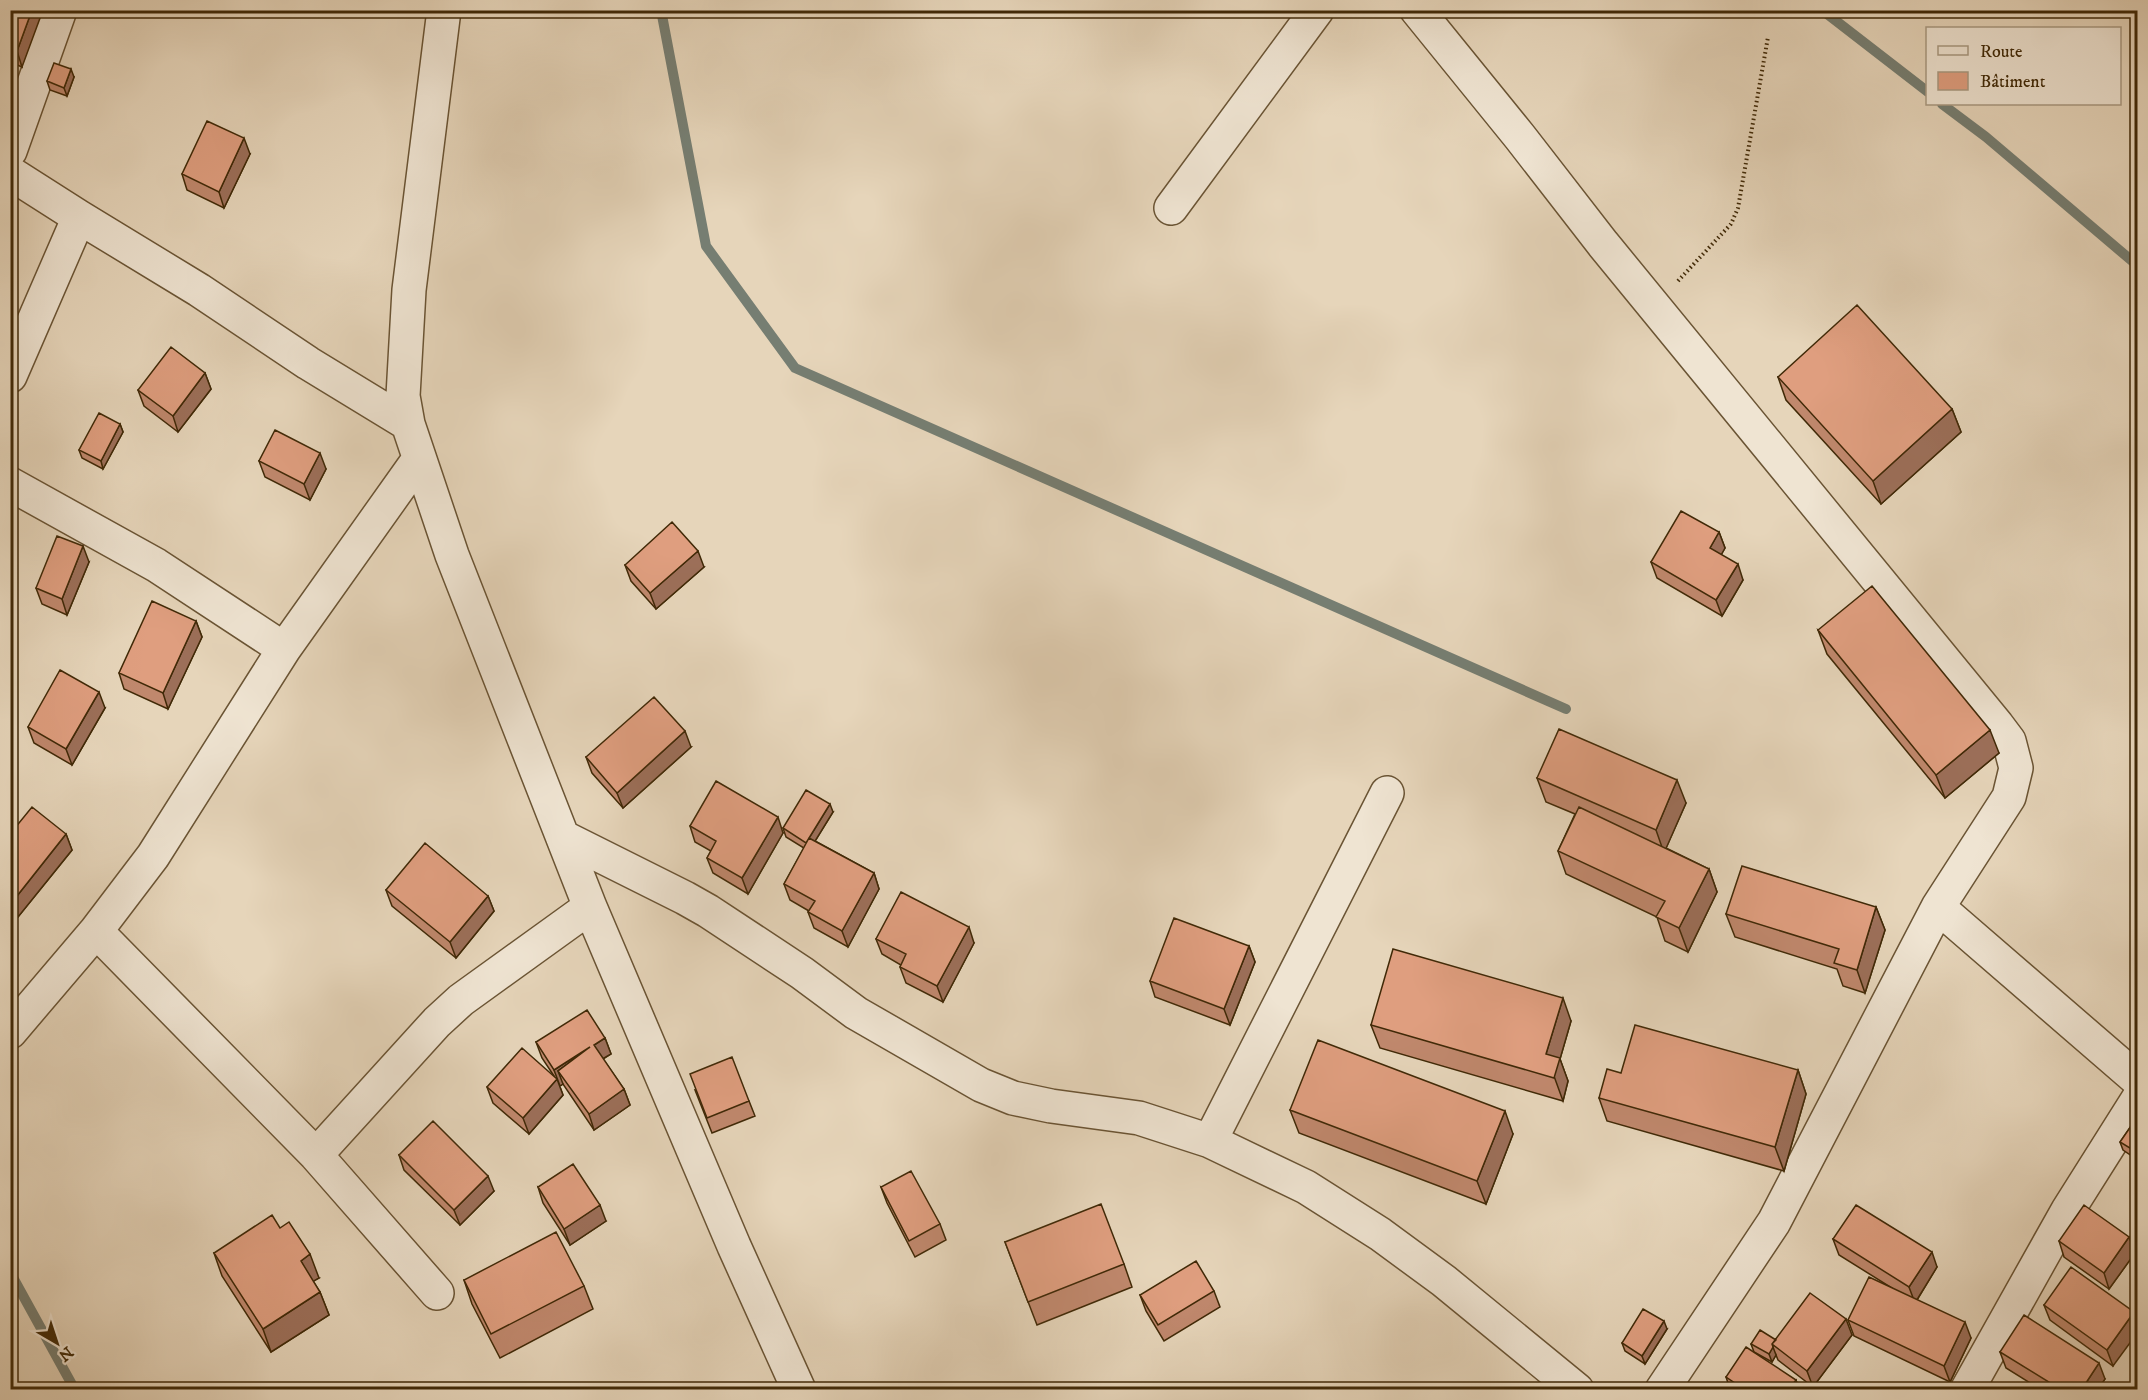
<svg xmlns="http://www.w3.org/2000/svg" width="2148" height="1400" font-family="'IM FELL DW Pica',serif">
<style>
.lines{fill:none;stroke-linecap:round;stroke-linejoin:round}
.stream{stroke:#767e72;stroke-width:10}
.minor-casing{stroke:#6a5434;stroke-width:36}
.path{stroke:#402907;stroke-width:4;stroke-dasharray:1.5 3;stroke-linecap:butt}
.minor{stroke:#efe4d2;stroke-width:33}
.wall{fill:#c0886d;stroke:#402907;stroke-width:1.5}
.shaded-wall{fill:#9c6f59;stroke:#402907;stroke-width:1.5}
.building{fill:#df9e7f;stroke:#402907;stroke-width:1.5}
</style>
<rect width="100%" height="100%" fill="#e6d5ba"/>
<filter id="stains"><feTurbulence type="fractalNoise" baseFrequency=".00333" numOctaves="4"/><feColorMatrix values="0 0 0 0 .2 0 0 0 0 .09 0 0 0 0 .02 0 0 0 .5 -.17"/></filter>
<radialGradient id="worn" r=".72"><stop offset=".6" stop-color="#630" stop-opacity="0"/><stop offset="1" stop-color="#630" stop-opacity=".3"/></radialGradient>
<g class="lines">
<path class="stream" d="M661 10 706 246 795 368 1566 709
M1822 10 1928 92
M1942 104 1986 137 2138 266
M10 1272 75 1390"/>
<defs>
<path id="minor" d="M444 10 409 290 403 396 408 424 452 555 590 907 734 1246 799 1390
M1417 10 1520 137 1603 244 1997 725 2009 741 2016 768 2009 797 1938 907 1774 1222 1662 1390
M10 151 60 10
M10 173 79 217 199 290 308 363 408 424
M1171 208 1317 10
M10 376 79 217
M10 484 156 565 284 649
M563 837 685 898 708 911 802 973 856 1013 981 1085 1013 1098 1051 1106 1139 1118 1210 1141 1306 1187 1380 1234 1444 1281 1577 1390
M1938 907 2138 1080
M96 931 316 1155 437 1293
M10 1032 96 931 153 856 284 649 419 459
M1210 1141 1387 793
M316 1155 437 1022 461 1000 590 907
M1967 1390 2068 1210 2138 1099"/>
</defs>
<use href="#minor" class="minor-casing"/>
<path class="path" d="M1678 281 1731 224 1738 208 1768 37"/>
<use href="#minor" class="minor"/>
</g>
<path class="wall" d="M10 10 22 67 10 62Z
M74 77 67 96 50 90 47 81Z
M250 154 224 208 187 190 182 174Z
M205 373 211 389 178 432 144 406 138 390Z
M1778 377 1952 409 1961 432 1881 504 1786 400Z
M120 424 123 432 103 469 82 458 79 450Z
M259 461 326 469 310 500 265 477Z
M1719 532 1725 548 1721 555 1743 580 1722 616 1657 578 1651 562Z
M89 562 67 615 42 604 36 588Z
M625 565 704 567 656 609 631 581Z
M196 621 202 637 168 709 124 689 119 673Z
M1818 630 1999 753 1945 798 1827 654Z
M105 708 72 765 34 743 28 727Z
M691 747 623 808 592 773 586 757Z
M1537 778 1686 803 1666 848 1709 869 1717 892 1688 952 1665 941 1657 917 1566 874 1558 851 1575 814 1546 802Z
M833 812 815 841 874 873 879 889 848 947 814 928 808 912 809 911 790 900 784 884 804 848 786 837 783 828Z
M690 826 783 833 748 894 713 873 707 858 711 851 695 842Z
M10 834H66L72 850 18 917 10 911Z
M386 890 488 896 494 911 456 958 392 906Z
M1876 907 1885 930 1865 993 1843 986 1837 969 1735 937 1726 914Z
M876 939 974 943 943 1002 906 983 900 967 901 965 882 954Z
M1249 946 1255 962 1230 1025 1155 997 1150 981Z
M1571 1021 1560 1059 1568 1081 1563 1101 1380 1048 1371 1025Z
M605 1038 611 1054 603 1059 624 1089 630 1105 594 1130 563 1084 560 1086 559 1084 563 1095 529 1134 493 1103 487 1087 554 1076 542 1058 536 1042Z
M1798 1070 1806 1094 1784 1171 1607 1121 1599 1098 1621 1073Z
M695 1090 749 1101 755 1116 712 1133Z
M1290 1110 1513 1134 1486 1204 1299 1133Z
M2138 1116V1160L2123 1150 2120 1142Z
M399 1155 494 1191 460 1225 404 1170Z
M538 1187 606 1221 570 1245 543 1203Z
M881 1187 940 1224 946 1240 915 1257 887 1203Z
M2129 1237 2135 1253 2109 1289 2064 1257 2059 1241Z
M1833 1239 1937 1267 1917 1300 1971 1338 1950 1382 1854 1336 1848 1320 1892 1288 1839 1255Z
M1005 1242 1124 1264 1132 1287 1037 1325Z
M214 1253 319 1278 313 1281 320 1292 329 1315 271 1352 222 1276Z
M464 1280 584 1286 593 1309 500 1358 472 1304Z
M1214 1291 1220 1307 1164 1341 1146 1311 1140 1295Z
M2044 1305 2134 1312 2113 1366 2050 1320Z
M1667 1329 1645 1364 1625 1351 1622 1343Z
M1852 1335 1813 1387 1778 1360 1776 1355 1772 1362 1754 1352 1751 1344 1776 1340Z
M2000 1352 2105 1379 2098 1389H2040L2006 1368Z
M1726 1377 1796 1380 1799 1389H1730Z"/>
<path class="shaded-wall" d="M32 10H43L22 67 17 51Z
M71 69 74 77 67 96 64 88Z
M244 138 250 154 224 208 219 192Z
M205 373 211 389 178 432 173 416Z
M1952 409 1961 432 1881 504 1873 481Z
M120 424 123 432 103 469 101 461Z
M320 453 326 469 310 500 304 484Z
M1719 532 1725 548 1716 564 1710 548Z
M83 546 89 562 67 615 62 599Z
M698 551 704 567 656 609 650 593Z
M1738 564 1743 580 1722 616 1716 600Z
M196 621 202 637 168 709 163 693Z
M10 666 16 680 10 691Z
M99 692 105 708 72 765 66 749Z
M1990 730 1999 753 1945 798 1936 775Z
M685 731 691 747 623 808 617 793Z
M1677 780 1686 803 1664 853 1656 830Z
M830 804 833 812 809 851 806 843Z
M778 817 783 833 748 894 742 878Z
M66 834 72 850 18 917 13 901Z
M1709 869 1717 892 1688 952 1679 928Z
M874 873 879 889 848 947 842 931Z
M488 896 494 911 456 958 450 942Z
M1876 907 1885 930 1865 993 1857 970Z
M969 927 974 943 943 1002 937 986Z
M1249 946 1255 962 1230 1025 1224 1009Z
M1563 998 1571 1021 1560 1059 1568 1081 1563 1101 1546 1054Z
M605 1038 611 1054 599 1061 594 1045Z
M590 1047 558 1071 563 1084 560 1086 554 1070Z
M1798 1070 1806 1094 1784 1171 1775 1147Z
M557 1079 563 1095 529 1134 523 1118Z
M624 1089 630 1105 594 1130 589 1114Z
M1505 1111 1513 1134 1486 1204 1477 1181Z
M488 1176 494 1191 460 1225 454 1210Z
M600 1205 606 1221 570 1245 564 1229Z
M2129 1237 2135 1253 2109 1289 2104 1273Z
M1932 1252 1937 1267 1915 1303 1909 1287Z
M310 1254 319 1278 309 1284 301 1261Z
M320 1292 329 1315 271 1352 263 1329Z
M2134 1312 2138 1322V1332L2113 1366 2107 1350Z
M1846 1319 1852 1335 1813 1387 1807 1371Z
M1664 1321 1667 1329 1645 1364 1642 1356Z
M1965 1322 1971 1338 1950 1382 1944 1366Z
M1773 1347 1776 1355 1772 1362 1769 1354Z
M2099 1363 2105 1379 2098 1389H2082Z
M1796 1380 1799 1389H1789Z"/>
<path class="building" d="M10 10H32L17 51 10 49Z
M54 63 71 69 64 88 47 81Z
M207 121 244 138 219 192 182 174Z
M1857 305 1952 409 1873 481 1778 377Z
M171 347 205 373 173 416 138 390Z
M99 413 120 424 101 461 79 450Z
M275 430 320 453 304 484 259 461Z
M1681 511 1719 532 1710 548 1738 564 1716 600 1651 562Z
M672 522 698 551 650 593 625 565Z
M57 536 83 546 62 599 36 588Z
M1872 586 1990 730 1936 775 1818 630Z
M152 601 196 621 163 693 119 673Z
M60 670 99 692 66 749 28 727Z
M654 697 685 731 617 793 586 757Z
M1559 729 1677 780 1656 830 1537 778Z
M716 781 778 817 742 878 707 858 716 841 690 826Z
M806 790 830 804 806 843 783 828Z
M32 807 66 834 13 901 10 900V834Z
M1579 807 1709 869 1679 928 1656 917 1665 901 1558 851Z
M809 838 874 873 842 931 808 912 815 901 784 884Z
M425 843 488 896 450 942 386 890Z
M1742 866 1876 907 1857 970 1834 963 1839 949 1726 914Z
M901 892 969 927 937 986 900 967 906 954 876 939Z
M1174 918 1249 946 1224 1009 1150 981Z
M1393 949 1563 998 1546 1054 1560 1058 1554 1078 1371 1025Z
M587 1010 605 1038 594 1045 624 1089 589 1114 558 1071 590 1047 554 1070 536 1042Z
M1635 1025 1798 1070 1775 1147 1599 1098 1607 1069 1621 1073Z
M1318 1040 1505 1111 1477 1181 1290 1110Z
M522 1048 557 1079 523 1118 487 1087Z
M732 1057 749 1101 707 1118 690 1074Z
M2138 1116V1153L2120 1142Z
M433 1121 488 1176 454 1210 399 1155Z
M573 1164 600 1205 564 1229 538 1187Z
M911 1171 940 1224 909 1241 881 1187Z
M1101 1204 1124 1264 1028 1302 1005 1242Z
M1856 1205 1932 1252 1909 1287 1833 1239Z
M2084 1205 2129 1237 2104 1273 2059 1241Z
M272 1215 280 1228 289 1222 310 1254 301 1261 320 1292 263 1329 214 1253Z
M556 1232 584 1286 491 1334 464 1280Z
M1196 1261 1214 1291 1158 1325 1140 1295Z
M2071 1267 2134 1312 2107 1350 2044 1305Z
M1869 1277 1965 1322 1944 1366 1848 1320Z
M1810 1293 1846 1319 1807 1371 1772 1344Z
M1643 1309 1664 1321 1642 1356 1622 1343Z
M2024 1315 2099 1363 2082 1389H2060L2000 1352Z
M1760 1330 1776 1340 1772 1344 1773 1347 1769 1354 1751 1344Z
M1746 1347 1796 1380 1789 1389H1744L1726 1377Z"/>
<rect width="2148" height="1400" fill="none" stroke="#e6d5ba" stroke-width="36"/>
<rect x="12" y="12" width="2124" height="1376" fill="none" stroke="#402907" stroke-width="3"/>
<rect x="18" y="18" width="2112" height="1364" fill="none" stroke="#402907" stroke-width="1.5"/>
<rect x="1926" y="27" width="195" height="78" fill="#efe4d2" stroke="#a99981" stroke-width="1.5"/>
<rect x="1938" y="46" width="30" height="9" fill="#efe4d2" stroke="#a99981" stroke-width="1.5"/>
<text x="1980" y="57" font-size="18" fill="#402907">Route</text>
<rect x="1938" y="72" width="30" height="18" fill="#df9e7f" stroke="#a99981" stroke-width="1.5"/>
<text x="1980" y="87" font-size="18" fill="#402907">Bâtiment</text>
<g transform="translate(57 1343) rotate(141)" stroke="#efe4d2" stroke-width="4.5" paint-order="stroke">
<path d="M0-4.5L10 22L0 15L-10 22Z" fill="#402907"/>
<text y="-9" font-size="16" font-weight="bold" text-anchor="middle" fill="#402907">N</text>
</g>
<rect width="100%" height="100%" filter="url(#stains)"/>
<rect width="100%" height="100%" fill="url(#worn)"/>
</svg>
